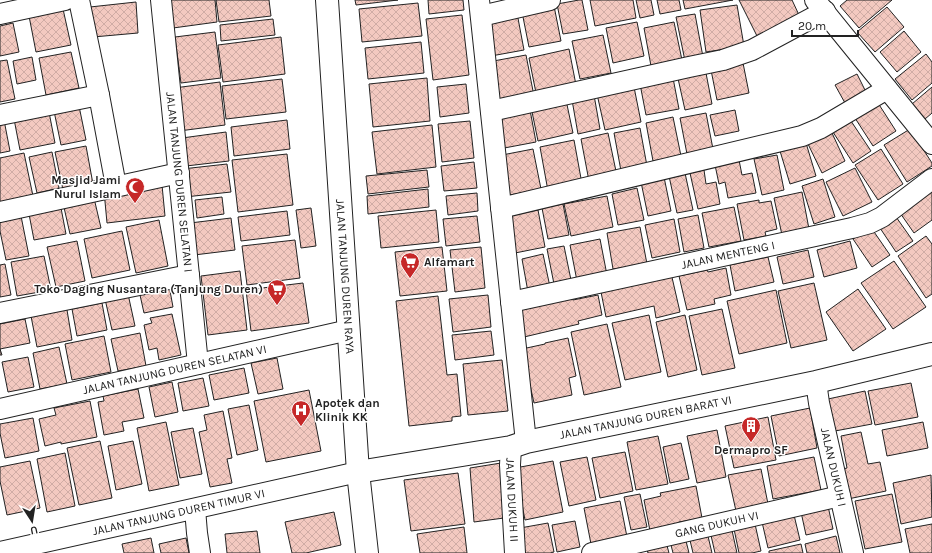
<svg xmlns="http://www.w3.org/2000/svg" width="932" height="553" font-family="Karla,sans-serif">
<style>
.building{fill:url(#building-cross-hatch);stroke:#222}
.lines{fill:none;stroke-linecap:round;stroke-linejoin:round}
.street-casing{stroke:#222;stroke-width:22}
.secondary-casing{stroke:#222;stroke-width:24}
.primary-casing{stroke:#222;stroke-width:24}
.street{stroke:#fff;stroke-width:20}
.secondary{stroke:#fff;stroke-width:22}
.primary{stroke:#fff;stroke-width:22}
.labels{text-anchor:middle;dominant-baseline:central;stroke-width:3;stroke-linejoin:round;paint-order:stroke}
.poi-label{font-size:12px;font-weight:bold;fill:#222;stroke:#fff;text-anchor:end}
.street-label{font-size:12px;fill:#222;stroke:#fff}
</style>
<defs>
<pattern id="building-cross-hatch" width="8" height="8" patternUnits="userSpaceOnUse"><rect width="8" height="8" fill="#f3c9c0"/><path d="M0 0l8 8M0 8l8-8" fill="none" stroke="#d0aca5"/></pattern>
</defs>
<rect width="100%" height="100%" fill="#fff"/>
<path class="building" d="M169 0H215L217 22 173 28Z
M216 0H269L271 16 219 22Z
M355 0H398L356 5Z
M428 0H463L464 10 429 14Z
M579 0H582L588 30 563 34 557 4Z
M590 0H633L636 18 595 26Z
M636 0H651L654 15 640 18Z
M657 0H679L681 10 660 14Z
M683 0H733L685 9Z
M739 0H792L799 15 757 36Z
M847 0H892L859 28 840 6Z
M136 2 138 33 93 37 90 7Z
M418 3 422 36 362 42 359 9Z
M737 5 744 46 706 52 700 10Z
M554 6 561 41 529 47 522 12Z
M887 7 904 27 875 52 857 32Z
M63 9 71 45 36 52 29 16Z
M517 13 524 50 491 56 484 19Z
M695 14 703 57 685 61 676 17Z
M462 15 469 75 433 80 426 19Z
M273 19 275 35 221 41 220 25Z
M637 22 644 56 613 63 606 28Z
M674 22 682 60 651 66 644 28Z
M13 23 19 52 0 56V26Z
M904 31 921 52 897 72 880 52Z
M215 32 221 78 181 83 175 37Z
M603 35 611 73 580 79 572 41Z
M281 37 285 74 223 82 218 45Z
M421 42 424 73 368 79 365 48Z
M569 49 576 85 536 93 529 58Z
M71 52 79 88 46 95 39 58Z
M926 54 932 62V83L912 100 895 79Z
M526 55 534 96 497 103 488 62Z
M32 57 36 80 17 84 13 61Z
M7 60 15 99 0 102V61Z
M743 63 749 93 717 100 711 70Z
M705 68 712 104 685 110 677 74Z
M857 74 866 92 845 103 835 85Z
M427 78 430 121 373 127 369 84Z
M673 78 679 109 646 115 640 84Z
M282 79 286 112 226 119 222 86Z
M220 82 225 125 179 131 174 88Z
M466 84 469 113 440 117 437 87Z
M634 87 641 122 605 130 597 94Z
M932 87V113L925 119 912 104Z
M594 95 600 129 578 134 572 100Z
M566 100 573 133 538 141 531 107Z
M878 103 896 131 873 146 855 118Z
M79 106 86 140 61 145 54 111Z
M530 110 536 142 499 149 493 118Z
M735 110 739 131 715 136 710 115Z
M49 112 55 143 20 150 14 119Z
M706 113 713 149 687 154 680 118Z
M673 117 681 156 653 161 646 123Z
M849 118 871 151 853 163 831 129Z
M0 120H4L10 151 0 153Z
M287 120 290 149 234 156 231 127Z
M470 121 474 158 442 162 438 124Z
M432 125 436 167 377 174 372 132Z
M640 128 647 166 621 171 614 133Z
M910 129 932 163V166L907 182 884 145Z
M226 132 229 161 186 166 182 138Z
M608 133 617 176 589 181 581 139Z
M832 133 845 161 822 173 808 144Z
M574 140 582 184 548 191 540 147Z
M806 143 816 176 790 184 780 151Z
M86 146 93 184 63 190 55 152Z
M533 149 541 189 505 196 497 156Z
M881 149 903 184 878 200 855 165Z
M52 152 59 188 37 193 29 157Z
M24 153 33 196 0 203V158Z
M287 154 293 205 238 212 232 160Z
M777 155 784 190 762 195 754 159Z
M739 160 742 175 752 173 756 193 728 198 725 182 719 184 715 165Z
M474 162 477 188 444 191 441 166Z
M227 164 231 192 185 197 182 169Z
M855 168 872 202 843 216 826 182Z
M427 170 429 187 368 194 366 176Z
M704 170 706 184 716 182 720 204 698 209 690 173Z
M685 173 693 210 677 213 669 176Z
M664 177 671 211 648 216 641 182Z
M823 179 835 217 814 224 802 186Z
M162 185 165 216 107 223 104 191Z
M932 187V220L914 233 898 210Z
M637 188 644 220 618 225 612 194Z
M428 189 429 207 368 214 367 196Z
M802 192 809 229 782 235 774 198Z
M477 193 478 211 448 215 446 196Z
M607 196 613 227 571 236 564 204Z
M222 197 224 214 197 218 195 200Z
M94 198 101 228 70 234 63 203Z
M759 200V203L771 201 777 229 765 232 766 236 744 240 737 204Z
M563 204 569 235 548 239 542 208Z
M734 207 741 241 709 247 702 213Z
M61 208 66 234 34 240 29 214Z
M311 208 316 246 301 248 296 210Z
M436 210 439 242 381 248 378 216Z
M538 210 545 247 510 254 503 217Z
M287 211 290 235 241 241 238 217Z
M894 214 913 241 896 252 878 225Z
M698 215 704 248 684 252 678 219Z
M21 216 29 256 6 260 0 231V220Z
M477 216 480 242 446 246 443 219Z
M231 218 235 250 194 255 190 223Z
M674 219 680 252 652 258 645 225Z
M159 220 168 266 136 273 126 227Z
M870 226 890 255 872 267 853 239Z
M640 227 647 264 613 269 607 233Z
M122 231 130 270 92 278 84 239Z
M926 236 932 244V294L926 298 898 256Z
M600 239 607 275 577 281 570 245Z
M295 240 300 278 247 285 242 246Z
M77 241 85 281 56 287 47 247Z
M850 241 857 268 824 277 817 250Z
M564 246 571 280 554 284 547 249Z
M442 247 447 291 400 296 395 252Z
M481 247 485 288 455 292 450 250Z
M808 250 814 277 783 284 777 257Z
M543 254 550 287 528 292 522 259Z
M44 256 51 290 17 296 11 262Z
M768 257 774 282 735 291 730 265Z
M894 261 926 307 893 329 861 283Z
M5 264 11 295 0 297V265Z
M726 268 731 295 714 299 715 304 687 310 679 276 707 270 708 272Z
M240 271 247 330 208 335 201 276Z
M671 273 680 312 656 318 654 306 606 317 601 292Z
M168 280 173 307 144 313 138 286Z
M303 283 309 323 251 331 246 290Z
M814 283 827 340 791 348 778 291Z
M858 289 886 329 853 351 826 312Z
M776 290 787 343 739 354 727 301Z
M128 294 135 326 112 330 105 299Z
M488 295 491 327 453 332 449 299Z
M572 295 573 300 598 295 602 315 578 321 579 324 524 337 517 308Z
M438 296 447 375 457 374 461 416 452 417V421L409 426 396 301Z
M102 303 107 330 77 336 72 309Z
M66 304 72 340 37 347 30 311Z
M722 309 735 368 702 375 689 316Z
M172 314 181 355 159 360 157 348 149 350 144 325 152 323 150 318Z
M649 315 661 372 625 380 612 323Z
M685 315 697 370 668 377 656 322Z
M25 319 30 343 0 349 2 355H0V324Z
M607 324 621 387 584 395 571 332Z
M491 331 494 355 455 360 452 335Z
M140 333 146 366 118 371 111 339Z
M104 336 111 372 72 380 65 344Z
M568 338 576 376 569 378 572 395 534 403 522 349 545 344V343Z
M59 347 67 384 40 389 33 353Z
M28 357 34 387 8 392 2 362Z
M277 358 283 389 258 394 251 363Z
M502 360 508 411 468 415 463 364Z
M244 368 249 393 214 400 209 375Z
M203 378 209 406 183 411 178 383Z
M172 382 178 412 155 417 149 387Z
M911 383 918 417 875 425 868 391Z
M138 389 144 418 122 422 124 431 104 435 98 402 104 401 103 396Z
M309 390 321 451 266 462 254 401Z
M865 391 872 424 835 431 828 399Z
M90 401 97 437 61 444V442L45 446 39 419 56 415 54 408Z
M249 405 258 450 237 455 228 409Z
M810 408 817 448 779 456 771 416Z
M223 411 232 458 227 459 232 483 210 487 199 432 207 430 204 415Z
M768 417 776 460 734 468 725 426Z
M33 418 39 451 5 458 0 433V424Z
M166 422 179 485 149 491 137 428Z
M923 422 928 448 887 456 882 430Z
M193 428 202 474 180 478 171 432Z
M717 430 726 477 697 483 687 436Z
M861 432 868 464 880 462 886 491 848 499 843 469 847 468 841 436Z
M658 436 668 484 636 490 627 442Z
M100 441 112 498 79 505 67 448Z
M133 441 142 484 116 490 108 446Z
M681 443 689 479 670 483 663 447Z
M625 452 633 491 600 498 592 458Z
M65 453 75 506 47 512 37 459Z
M587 457 596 500 569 506 560 462Z
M814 457 821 490 773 499 767 466Z
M30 461 40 508 7 515 0 481V467Z
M553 461 563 512 525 520 515 468Z
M501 463 504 518 474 522 470 468Z
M761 469 768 504 736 511 728 475Z
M458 473 465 524 411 531 404 480Z
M931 475 932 517 901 524 893 483Z
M696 486 702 518 679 522 680 525 650 531 644 500 661 496 660 493Z
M640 494 647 527 631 530 624 497Z
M892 494 902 542 865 549 855 501Z
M620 501 627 537 591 544 584 508Z
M828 506 833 529 806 535 801 512Z
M334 512 341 545 306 553H292L285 522Z
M794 515 800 540 768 548 762 522Z
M575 521 580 547 557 552 552 525Z
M548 523 554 552 550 553H525L520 528Z
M755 524 761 551 752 553H739L734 529Z
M932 524V553H910L905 529Z
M731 526 737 553H715L710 531Z
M464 527 467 553H420L417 534Z
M257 531 260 553H227L225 534Z
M707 532 712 553H693L689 536Z
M836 536 840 553H807L805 544Z
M685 537 689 553H673L670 541Z
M151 538 154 553H124L122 544Z
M186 538 189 553H161L159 544Z
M666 542 669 553H648L646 547Z
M801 544 803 553H769V551Z"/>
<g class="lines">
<defs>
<g id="street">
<path d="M79 0 99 95 116 186"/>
<path id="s1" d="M161 0 198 364"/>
<path d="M479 0 526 442"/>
<path d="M815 0 932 144"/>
<path d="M0 14 65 0"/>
<path d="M481 16 550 0"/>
<path d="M491 111 689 67 723 60 752 50 825 11"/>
<path d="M0 115 99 95"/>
<path d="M501 208 802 136 821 128 887 89"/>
<path d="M0 212 179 173"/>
<path id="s2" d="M511 302 852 228 870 223 882 217 932 179"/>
<path d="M0 313 189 275"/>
<path id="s3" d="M816 382 819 403 853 553"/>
<path id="s4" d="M0 409 349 330"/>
<path id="s5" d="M511 447 510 465 515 553"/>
<path d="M195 509 197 533 200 553"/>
<path id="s6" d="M0 552 358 472"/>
<path id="s7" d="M592 553 840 496"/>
</g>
<g id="secondary">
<path id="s8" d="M358 472 511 447 526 442 816 382 932 354"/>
</g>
<g id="primary">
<path id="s9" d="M327 0 358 472 367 553"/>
</g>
</defs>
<use href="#street" class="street-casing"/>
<use href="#secondary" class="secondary-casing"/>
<use href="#primary" class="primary-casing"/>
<use href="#street" class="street"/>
<use href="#secondary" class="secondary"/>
<use href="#primary" class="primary"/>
</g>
<defs>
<symbol id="mosque-pin" viewBox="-11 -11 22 30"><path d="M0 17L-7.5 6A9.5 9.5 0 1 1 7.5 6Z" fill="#c62828" stroke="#fff"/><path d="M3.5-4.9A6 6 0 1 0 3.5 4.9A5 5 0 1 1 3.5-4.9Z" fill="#fff"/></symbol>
<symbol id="supermarket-pin" viewBox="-11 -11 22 30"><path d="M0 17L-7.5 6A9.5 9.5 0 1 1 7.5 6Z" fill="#c62828" stroke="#fff"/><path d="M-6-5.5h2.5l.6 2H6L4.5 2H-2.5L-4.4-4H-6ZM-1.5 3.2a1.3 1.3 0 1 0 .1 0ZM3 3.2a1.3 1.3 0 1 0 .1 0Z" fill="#fff"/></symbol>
<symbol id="hospital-pin" viewBox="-11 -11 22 30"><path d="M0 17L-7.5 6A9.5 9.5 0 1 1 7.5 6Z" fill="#c62828" stroke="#fff"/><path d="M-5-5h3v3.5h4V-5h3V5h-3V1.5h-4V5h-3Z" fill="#fff"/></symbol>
<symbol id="building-pin" viewBox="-11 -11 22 30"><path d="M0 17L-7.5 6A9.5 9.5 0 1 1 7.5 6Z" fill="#c62828" stroke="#fff"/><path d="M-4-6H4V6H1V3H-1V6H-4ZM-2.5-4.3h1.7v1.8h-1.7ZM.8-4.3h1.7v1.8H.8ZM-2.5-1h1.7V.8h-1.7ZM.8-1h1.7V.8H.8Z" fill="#fff"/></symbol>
</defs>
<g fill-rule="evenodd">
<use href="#mosque-pin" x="124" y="176" width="22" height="30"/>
<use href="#supermarket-pin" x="399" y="251" width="22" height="30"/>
<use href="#supermarket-pin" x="266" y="278" width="22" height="30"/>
<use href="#hospital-pin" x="290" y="399" width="22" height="30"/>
<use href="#building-pin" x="740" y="415" width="22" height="30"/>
</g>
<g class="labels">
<g class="poi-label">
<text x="121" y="180">Masjid Jami<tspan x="121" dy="14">Nurul Islam</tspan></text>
<text x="424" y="262" text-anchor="start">Alfamart</text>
<text x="263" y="289">Toko Daging Nusantara (Tanjung Duren)</text>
<text x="315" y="403" text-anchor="start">Apotek dan<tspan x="315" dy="14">Klinik KK</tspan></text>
<text x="751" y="450" text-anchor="middle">Dermapro SF</text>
</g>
<g class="street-label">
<text stroke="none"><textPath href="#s1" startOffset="183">JALAN TANJUNG DUREN SELATAN I</textPath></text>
<text stroke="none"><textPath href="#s2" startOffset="222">JALAN MENTENG I</textPath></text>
<text stroke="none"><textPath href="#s9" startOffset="277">JALAN TANJUNG DUREN RAYA</textPath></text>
<text stroke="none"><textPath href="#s4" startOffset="179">JALAN TANJUNG DUREN SELATAN VI</textPath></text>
<text stroke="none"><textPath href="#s8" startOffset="293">JALAN TANJUNG DUREN BARAT VI</textPath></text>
<text stroke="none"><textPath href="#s3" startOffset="87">JALAN DUKUH I</textPath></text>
<text stroke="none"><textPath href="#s5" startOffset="53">JALAN DUKUH II</textPath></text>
<text stroke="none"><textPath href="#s6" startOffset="183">JALAN TANJUNG DUREN TIMUR VI</textPath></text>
<text stroke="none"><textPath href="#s7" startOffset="128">GANG DUKUH VI</textPath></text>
</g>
</g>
<g transform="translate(32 521) rotate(168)" stroke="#ffffff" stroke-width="3" paint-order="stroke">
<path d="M0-3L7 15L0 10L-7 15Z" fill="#222222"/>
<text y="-6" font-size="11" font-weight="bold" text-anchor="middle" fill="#222222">U</text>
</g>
<path d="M792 30v6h66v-6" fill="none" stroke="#222222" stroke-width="2"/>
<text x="798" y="30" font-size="12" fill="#222222" stroke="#ffffff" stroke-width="3" paint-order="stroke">20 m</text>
</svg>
